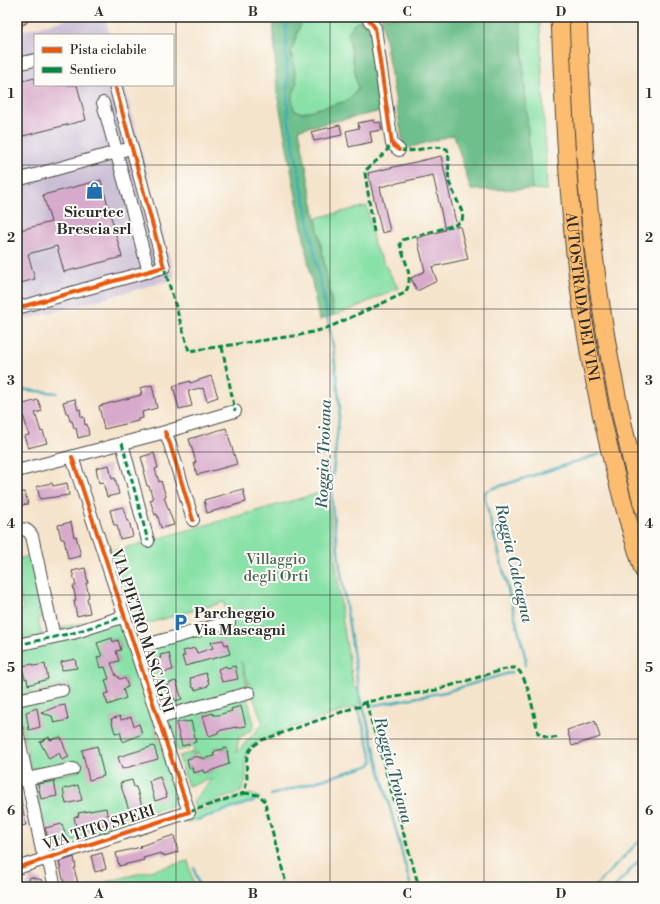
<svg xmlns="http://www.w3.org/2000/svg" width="660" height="904" font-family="'Libre Bodoni',serif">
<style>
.industrial{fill:#cbbfd5}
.green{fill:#88e1a6;stroke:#5a8668;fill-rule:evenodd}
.forest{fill:#6ebf8b;stroke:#4c755b}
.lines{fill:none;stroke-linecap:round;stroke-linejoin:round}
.stream{stroke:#3baab8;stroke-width:2.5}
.building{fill:#d7a9cb}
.minor-casing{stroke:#494743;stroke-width:14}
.major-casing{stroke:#494743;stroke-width:17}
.highway-casing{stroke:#494743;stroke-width:19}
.minor{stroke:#fff;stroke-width:12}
.major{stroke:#fcbd6f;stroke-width:15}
.highway{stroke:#fcbd6f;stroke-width:17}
.quiet{stroke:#00873e;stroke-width:3;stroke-dasharray:6 3;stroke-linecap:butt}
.cycleway-casing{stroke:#fdfcf7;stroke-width:6}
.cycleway{stroke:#e8590c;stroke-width:4}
.grid{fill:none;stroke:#2b2b2b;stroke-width:1;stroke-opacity:0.55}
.labels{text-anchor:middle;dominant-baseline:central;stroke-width:4;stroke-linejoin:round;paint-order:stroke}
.poi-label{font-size:15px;font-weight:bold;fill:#2b2b2b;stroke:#fdfcf7}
.street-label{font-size:15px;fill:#2b2b2b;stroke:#fdfcf7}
.park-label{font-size:15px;fill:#476250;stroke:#fdfcf7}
.water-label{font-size:16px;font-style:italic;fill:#315e63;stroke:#fdfcf7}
.neatline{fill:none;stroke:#2b2b2b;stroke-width:1.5}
.grid-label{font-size:13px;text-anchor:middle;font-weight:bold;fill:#2b2b2b}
</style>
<rect width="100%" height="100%" fill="#fdfcf7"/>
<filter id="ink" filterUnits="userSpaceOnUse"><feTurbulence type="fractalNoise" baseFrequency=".025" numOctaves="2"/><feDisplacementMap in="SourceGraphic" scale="8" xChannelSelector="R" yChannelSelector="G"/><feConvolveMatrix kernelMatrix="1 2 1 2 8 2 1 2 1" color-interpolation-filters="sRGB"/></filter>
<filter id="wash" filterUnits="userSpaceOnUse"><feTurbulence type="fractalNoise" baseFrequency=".012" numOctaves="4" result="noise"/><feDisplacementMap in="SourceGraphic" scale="16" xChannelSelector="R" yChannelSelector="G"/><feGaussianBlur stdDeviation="0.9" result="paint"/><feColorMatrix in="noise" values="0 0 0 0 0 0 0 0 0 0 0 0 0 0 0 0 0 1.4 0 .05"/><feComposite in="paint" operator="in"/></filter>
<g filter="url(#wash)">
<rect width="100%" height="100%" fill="#f5e4cc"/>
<path class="industrial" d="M77 17H105L110 35H35V85H124L175 279 17 322V32Z"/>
<path class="green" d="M303 17H360L362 19 349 33 358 89 347 101 302 113 294 110 292 97 297 83 291 52Z
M520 17H537L540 23 547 190 532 189Z
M367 206 374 245 398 288 354 308 334 315 316 218Z
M327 491 343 623 354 689H358L361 703 358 704V706L285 730 262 740 251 746 246 756V779L241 792 195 808 193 801 212 779 188 786 179 756 194 752 193 747 177 751 166 719 247 697 255 727 239 738 236 753 263 724 261 719 241 661 248 688 163 712 142 651 227 617 224 602 135 627 110 552ZM219 747 220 749 227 748 229 757 212 769V771L205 773 204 768 197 770 198 772 193 773 192 767 189 768 187 759 194 757 193 754 198 753 199 758 201 757 202 759 214 756 213 754 215 753 214 748Z
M30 556 44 617 38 619 41 633 43 634 17 644V612L23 610 20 595 17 596V559Z
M117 615 180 803 124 820 125 825 50 849 34 781 81 770 80 764 32 774 17 704 71 692 69 685 17 696V646L60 637 59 628ZM112 638 113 641 118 640 121 649 116 651 119 661 111 663 112 665 101 668 97 657 102 656 98 643ZM117 676 119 679 125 678 128 687 123 689 117 701 118 704 114 705 113 704 108 705 104 694 109 693 105 680ZM120 716 121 720 131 717 134 726 139 724 142 734 132 738 133 740 123 741 120 732 115 733 111 719Z
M250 794 259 797 260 799 186 823 184 818 209 807Z
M188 861 194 887H87Z"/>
<path class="forest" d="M273 17H303L291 52 297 83 292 97 294 110 302 113 347 101 358 90 348 33 354 24 362 19 370 30 382 111 299 129 334 315 319 320 277 93Z
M381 17H520L532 189 471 190 454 135 404 149Z"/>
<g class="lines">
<path class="stream" d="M286 17 288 117 333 346 340 408 332 482V506L339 559 359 691 411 887
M17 389 57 393
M525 665 526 660 485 499V492L491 489 600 454
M370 706 445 692 512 672
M271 795 368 766 373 761 358 708
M197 820 254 801
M194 868 199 887
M595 887 643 837
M615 887 643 856"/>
</g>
<g id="blocks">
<path class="building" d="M35 78V85H77L86 120 23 136 17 112V82Z
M374 120V123L380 122 382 130 370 132 372 142 349 147 346 131 359 128 358 123Z
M340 125 342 135 314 141 311 132Z
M441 156 457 227 460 226 468 259 432 267 437 281 417 291 411 278 425 271 417 238 445 230 433 175 380 187 390 231 382 233 368 173Z
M101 180 122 257 64 272 57 246 28 254 35 279 17 284V231L51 222 43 195Z
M211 376 218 397 207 401 203 388 200 389V388L188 391 192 406 179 409 173 386 190 381V383Z
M152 385 157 408 142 412 143 418 138 419V421L104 429 99 406 141 395 140 393H142L140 388Z
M75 399 78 410 80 409 81 417H84L85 425 87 424 89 435 78 438 76 428H74L72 421H70L68 413H66L63 402Z
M38 400 42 411 35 413 41 432 43 431 47 443 28 448 24 436 29 435 20 405Z
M226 428 237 464 197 475 194 463 196 462 189 439Z
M154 453 158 468 155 469 159 482 161 481 166 496 164 497 174 525 161 528 157 514 155 515 150 500 153 499 149 486H147L143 471H145L141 457Z
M109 465 112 479 115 478 119 494 107 497 103 482 99 483 96 468Z
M52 483 53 486 67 483 69 495 40 499 37 486Z
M243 489 246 502 207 513 204 500Z
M25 492 28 504 17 506V493Z
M123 507 127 521H129L133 536 120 539 117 525H114L110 510Z
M71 522 74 537 76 536 81 556 68 559 64 539H61L58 525Z
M85 568 88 583H86L89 597 87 598 90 613 77 616 74 601 76 600 73 586H76L72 571Z
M112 638 113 642 118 640 121 650 116 651 119 661 111 663 116 676H118L119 679 125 678 128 687 123 689 126 698 108 705 104 694 109 693 105 680 109 679 105 667 100 668 97 657 102 656 97 643Z
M223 640 225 645 227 644 230 654 185 666 182 656H185L183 651 195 648 197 653 213 648 211 642Z
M169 653 173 670 164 672V670L159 671 157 665H155L154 659 161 658 160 655Z
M75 659 77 668 62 670 61 662Z
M33 664 34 666 45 664 48 679 28 685 27 678 25 679 22 666Z
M226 666 227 668 235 666 238 679 222 682 218 669Z
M206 673 209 684H208V686L195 690V688H193L190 678 195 677V676Z
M176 681 182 699 175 701 174 698 170 699 165 686 169 685V683Z
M65 705 68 720 54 723 52 716 41 713 55 707Z
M241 706 246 726 236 728V727L222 730 218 731V733L209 736 203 716 213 713V715H218L232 711 231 709Z
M37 708 40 727 29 730 26 712Z
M120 716 121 720 131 717 134 726 139 724 142 734 123 742 120 732 115 733 111 719Z
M185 721 186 722 191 721 196 742 182 746 176 723Z
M595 721 600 737 572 746 567 730Z
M49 737 50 740 61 737 65 749 69 757 62 760 59 753 49 759 40 742Z
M97 746 104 776 89 780 82 750Z
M154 746 158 759 122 769 118 757Z
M227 748 229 764 205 773 204 770 193 773 192 767 189 768 187 759 198 756 199 758 201 757 202 759 214 756 213 754 215 753V751Z
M160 777 167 797 155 801 149 781Z
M132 780 134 787H136L137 790 142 806 129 810 120 783Z
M54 781 57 796 41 799 38 784Z
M78 785 82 800 66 804 63 789Z
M17 795H20L26 825 17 827Z
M106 808 107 815 110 814 111 823 89 828V829L83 831 82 829 77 831 74 817 79 816 78 813Z
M62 824 66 837 49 842 45 828Z
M174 835 178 852 164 856V854L161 855V853L143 858 144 860 119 866 116 853 141 847 140 846Z
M102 853 106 869 95 872 91 856Z
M74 857 76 868H74L79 887H65L59 862Z
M30 877 42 880 40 887H27Z"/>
</g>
</g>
<g filter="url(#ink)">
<use href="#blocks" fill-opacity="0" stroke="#494743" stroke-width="1"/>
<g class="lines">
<defs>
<path id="minor" d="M367 17 375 28 392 144 399 150
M17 64 35 60
M103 103 149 272
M17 180 124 150
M17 308 164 267 115 85
M165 432 170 444 193 520
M122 443 148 541
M17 471 165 432 235 411
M17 530C25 528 28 530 32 536L54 637
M17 645 73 633 125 616
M135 648 229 622
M17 700 62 690
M158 718 249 693
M17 730 42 850 50 866 55 887
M17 781 73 769
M17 868 189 812 72 457"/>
<path id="major" d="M17 18 21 17"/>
<g id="highway">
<path id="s1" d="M560 17C564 114 568 212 582 309 595 397 616 485 643 570"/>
<path d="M578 17C582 114 586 211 601 306 611 374 626 441 643 507"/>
</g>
</defs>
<use href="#minor" class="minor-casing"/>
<use href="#major" class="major-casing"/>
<use href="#highway" class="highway-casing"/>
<use href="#minor" class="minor"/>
<use href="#major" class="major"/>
<use href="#highway" class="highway"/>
<path class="quiet" d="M374 232 365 173 367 169 382 156 392 144
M164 267 189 351 300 335 325 329 405 293C415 277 404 261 400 244L402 240 455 225 462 221 463 214 449 182C447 170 451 160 447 149 430 143 416 154 399 150
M222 347 235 411
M122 443 148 541
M17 645 73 633 125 616
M366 702 419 887
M244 793 259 795 264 800 287 887
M189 812 244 793C245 788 247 782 247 777 246 758 244 751 262 740L356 707H359V705L366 702 436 690 509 668C511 668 513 668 515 668 528 673 535 720 538 733 545 738 550 739 558 737"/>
<defs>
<path id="cycleway" d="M367 17 375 28 392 144 399 150
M17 308 164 267 115 85
M165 432 170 444 193 520
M17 868 189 812 72 457"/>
</defs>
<use href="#cycleway" class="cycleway-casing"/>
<use href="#cycleway" class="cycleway"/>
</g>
</g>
<path class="grid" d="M176 17V887M330 17V887M484 17V887M17 165H643M17 309H643M17 452H643M17 595H643M17 739H643"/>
<defs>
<symbol id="shop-bare" viewBox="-9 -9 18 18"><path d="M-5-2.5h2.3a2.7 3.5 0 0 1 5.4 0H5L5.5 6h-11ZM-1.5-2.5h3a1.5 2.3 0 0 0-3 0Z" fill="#1f6fb2" stroke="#fdfcf7" stroke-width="2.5" paint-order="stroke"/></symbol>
<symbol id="parking-bare" viewBox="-9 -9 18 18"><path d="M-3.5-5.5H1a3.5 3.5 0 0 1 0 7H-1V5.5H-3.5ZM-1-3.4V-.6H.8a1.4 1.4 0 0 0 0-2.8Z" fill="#1f6fb2" stroke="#fdfcf7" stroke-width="2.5" paint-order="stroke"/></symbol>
</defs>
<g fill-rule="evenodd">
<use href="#shop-bare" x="82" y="178" width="25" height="25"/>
<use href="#parking-bare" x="168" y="610" width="25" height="25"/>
</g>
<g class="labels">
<g class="poi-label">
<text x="94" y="212">Sicurtec<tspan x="94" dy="17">Brescia srl</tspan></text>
<text x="194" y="613" text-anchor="start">Parcheggio<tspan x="194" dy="17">Via Mascagni</tspan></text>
</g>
<g class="street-label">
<text stroke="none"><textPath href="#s1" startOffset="281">AUTOSTRADA DEI VINI</textPath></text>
<text transform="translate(142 631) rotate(72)">VIA PIETRO MASCAGNI</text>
<text transform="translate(99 828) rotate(-18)">VIA TITO SPERI</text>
</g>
<g class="park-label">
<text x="276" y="559">Villaggio<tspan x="276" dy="17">degli Orti</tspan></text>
</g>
<g class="water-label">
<text transform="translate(324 454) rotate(-88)">Roggia Troiana</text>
<text transform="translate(514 563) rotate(77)">Roggia Calcagna</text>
<text transform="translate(393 770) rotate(75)">Roggia Troiana</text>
</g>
</g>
<rect width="660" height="904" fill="none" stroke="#fdfcf7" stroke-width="44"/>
<rect x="34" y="34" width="140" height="52" fill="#fdfcf7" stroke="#a9a8a5"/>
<rect x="42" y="47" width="20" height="6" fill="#e8590c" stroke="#a9a8a5"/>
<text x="70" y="54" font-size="12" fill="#2b2b2b">Pista ciclabile</text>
<rect x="42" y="67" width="20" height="6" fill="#00873e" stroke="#a9a8a5"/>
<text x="70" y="74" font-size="12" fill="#2b2b2b">Sentiero</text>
<rect x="22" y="22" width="616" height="860" class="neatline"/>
<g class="grid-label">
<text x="99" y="16">A</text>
<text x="253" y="16">B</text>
<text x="407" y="16">C</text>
<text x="561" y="16">D</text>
<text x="11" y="98">1</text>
<text x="649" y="98">1</text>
<text x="11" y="242">2</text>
<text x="649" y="242">2</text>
<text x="11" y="385">3</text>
<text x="649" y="385">3</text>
<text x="11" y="528">4</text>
<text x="649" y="528">4</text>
<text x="11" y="672">5</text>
<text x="649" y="672">5</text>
<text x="11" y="815">6</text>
<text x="649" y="815">6</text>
<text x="99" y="898">A</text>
<text x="253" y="898">B</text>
<text x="407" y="898">C</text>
<text x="561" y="898">D</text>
</g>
</svg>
